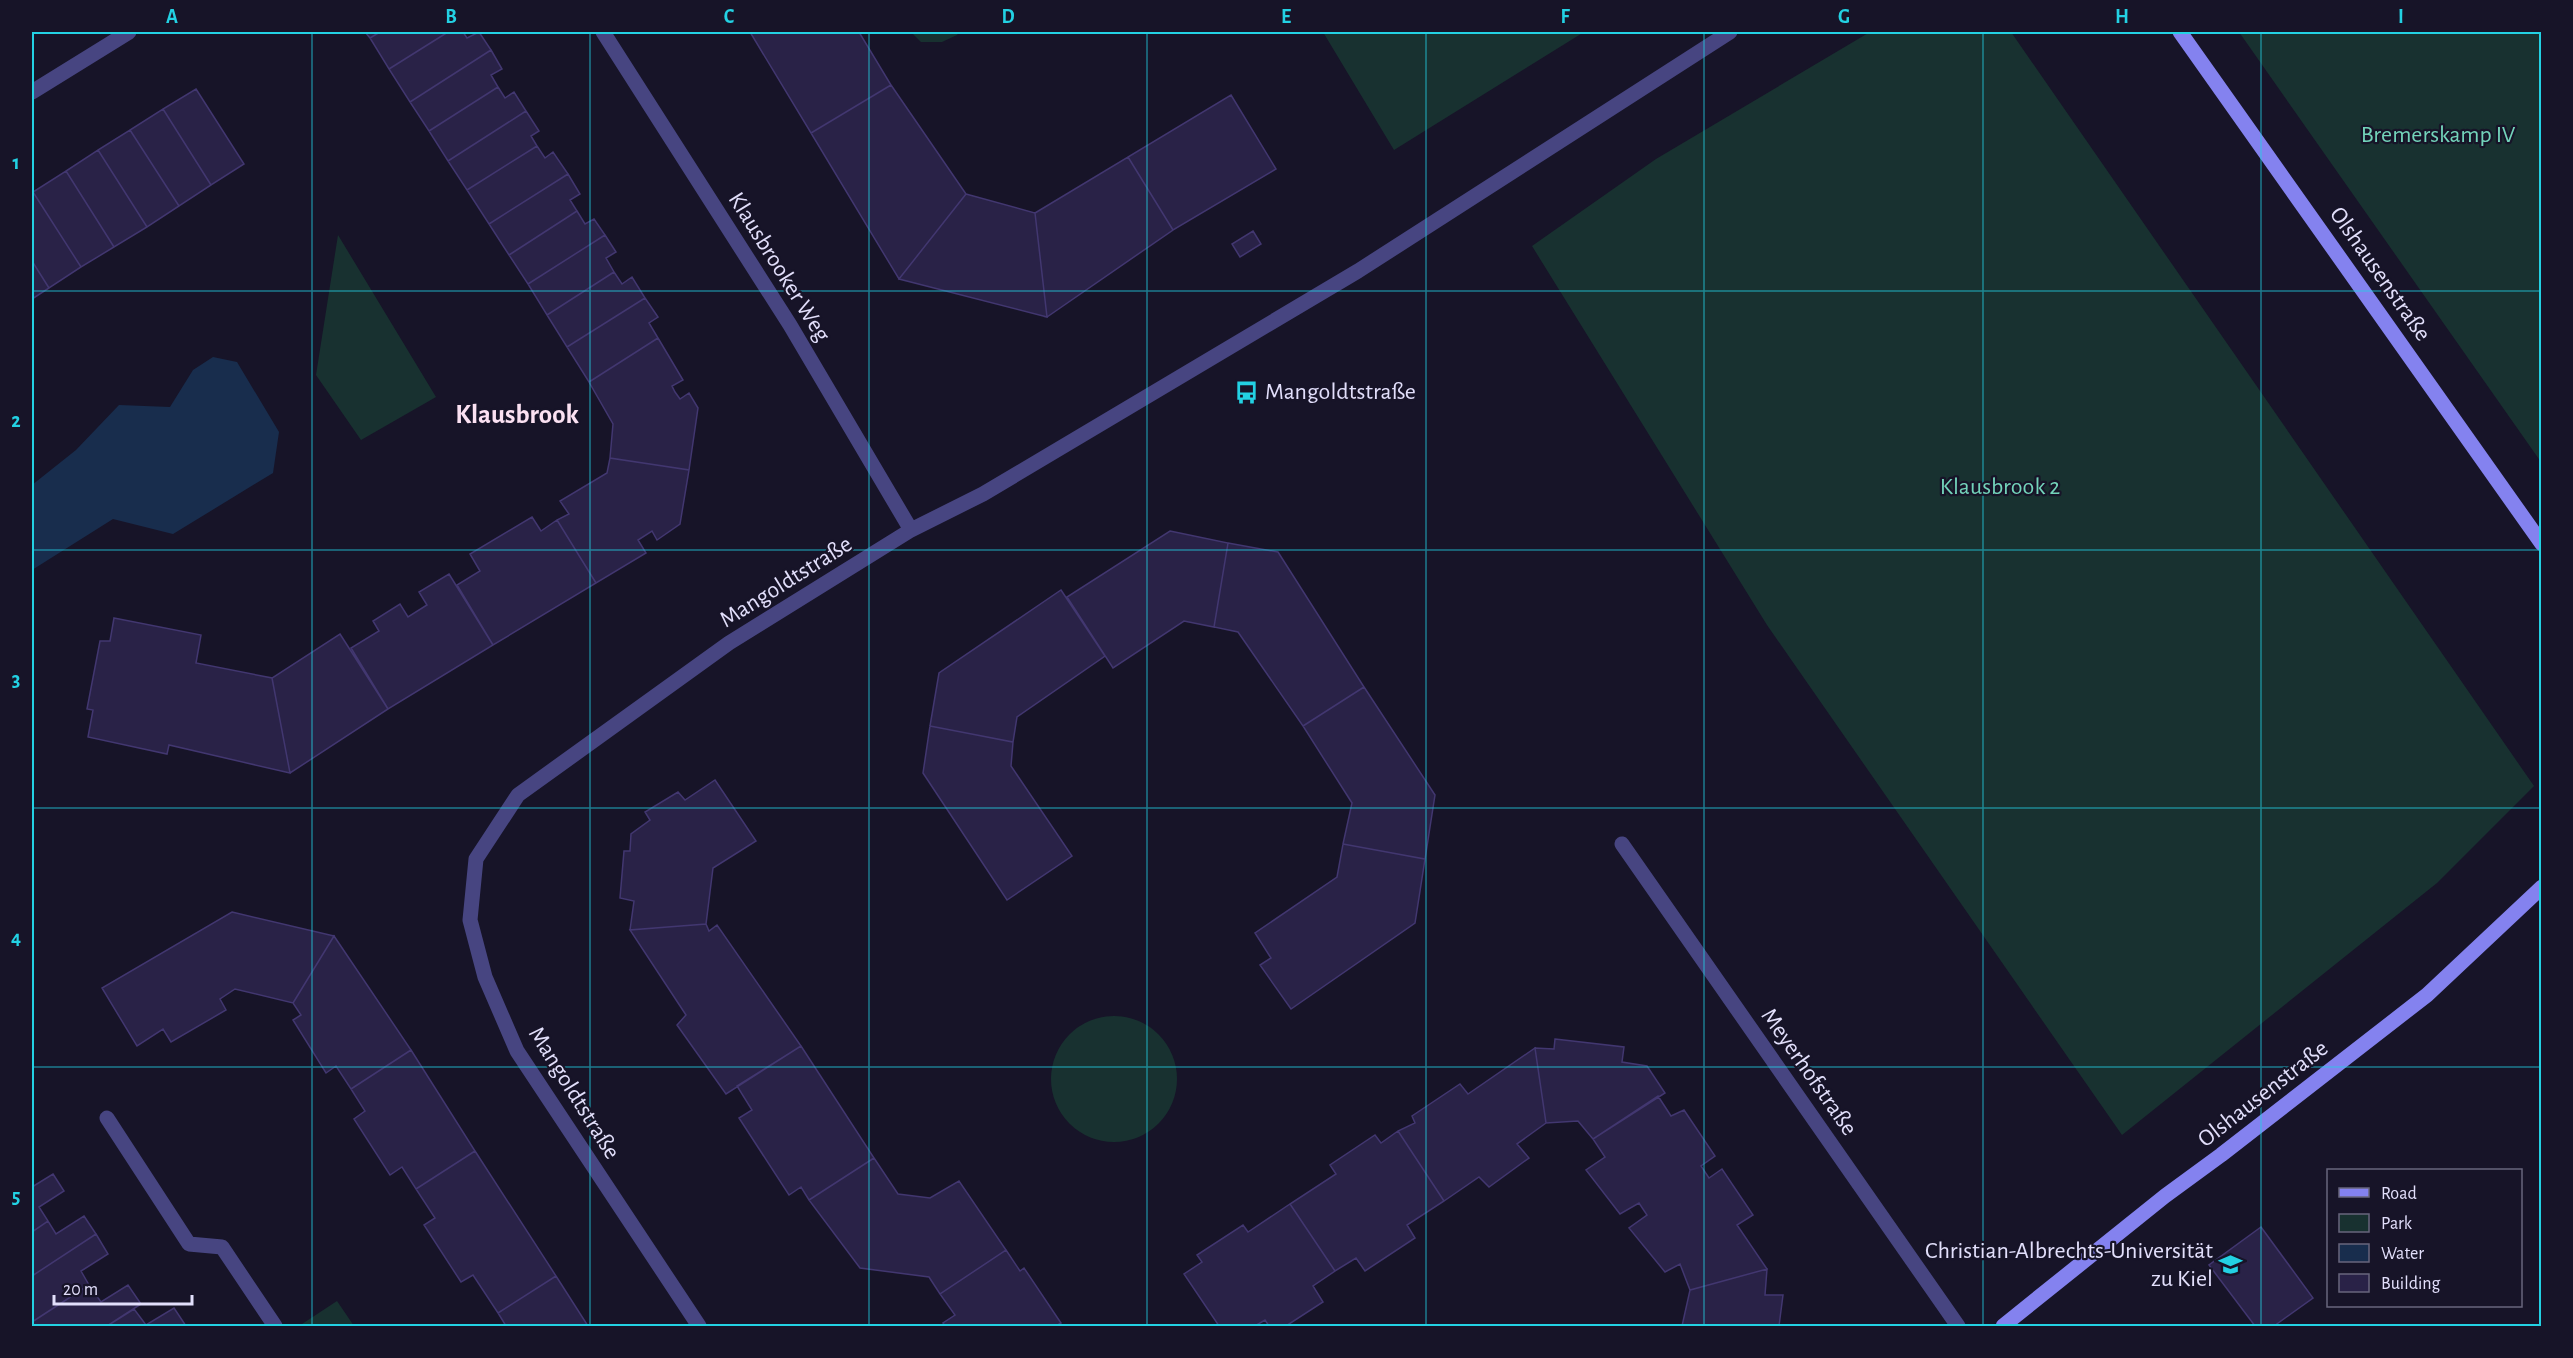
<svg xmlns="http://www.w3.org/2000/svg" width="2573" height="1358" font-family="'Alegreya Sans',sans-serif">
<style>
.green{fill:#183130}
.water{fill:#182d4d}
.building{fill:#292247;stroke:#423770;stroke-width:1.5}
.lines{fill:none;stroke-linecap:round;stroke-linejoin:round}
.lane{stroke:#474581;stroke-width:15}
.street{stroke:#474581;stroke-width:15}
.secondary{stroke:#8482ef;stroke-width:15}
.grid{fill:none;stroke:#23d1e3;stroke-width:1.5;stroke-opacity:0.55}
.labels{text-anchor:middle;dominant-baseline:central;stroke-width:4.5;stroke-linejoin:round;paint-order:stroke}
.park-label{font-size:24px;fill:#73d3ba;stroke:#171428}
.street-label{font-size:24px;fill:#e2dffb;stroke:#171428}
.poi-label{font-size:24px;fill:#e2dffb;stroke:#171428;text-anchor:start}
.quarter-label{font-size:27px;font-weight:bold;fill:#fbe1f2;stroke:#171428}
.neatline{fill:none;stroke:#23d1e3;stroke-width:2}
.grid-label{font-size:20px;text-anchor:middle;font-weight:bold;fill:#23d1e3}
</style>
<rect width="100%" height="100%" fill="#171428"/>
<path class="green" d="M911 32H959L957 35 942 42H921Z
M1323 32H1584L1394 150Z
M1870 32H2011L2534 786 2437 883 2122 1135 1767 625 1532 246 1656 159Z
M2239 32H2541V462Z
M338 235 436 397 361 440 316 375Z
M1051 1079a63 63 0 1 1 126 0a63 63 0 1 1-126 0Z
M337 1301 354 1326H304L302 1324Z"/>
<path class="water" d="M213 357 237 362 279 432 273 473 173 534 113 519 32 570V485L76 450 119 405 170 407 193 370Z"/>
<path class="building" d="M365 32H380L370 38Z
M380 32H448L389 69 370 38Z
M448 32H463L467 38 479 32 491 50 410 102 389 69Z
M750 32H859L891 85 811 133Z
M491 50 502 69 491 75 498 87 429 131 410 102Z
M891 85 966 194 899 279 811 133Z
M498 87 505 98 514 92 526 111 448 161 429 131Z
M196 89 244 164 211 185 163 109Z
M1231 95 1276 169 1173 230 1128 157Z
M163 109 211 185 179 206 130 130Z
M526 111 539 131 531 136 537 146 467 190 448 161Z
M130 130 179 206 147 227 98 150Z
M537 146 545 158 553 152 568 174 489 224 467 190Z
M98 150 147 227 114 247 66 171Z
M1128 157 1173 230 1047 317 1035 213Z
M66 171 114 247 81 267 33 192Z
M568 174 580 194 570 200 577 211 509 255 489 224Z
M33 192 81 267 49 288 32 261Z
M966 194 1035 213 1047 317 899 279Z
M577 211 585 224 594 219 605 235 528 284 509 255Z
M1253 231 1261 244 1240 257 1232 244Z
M605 235 616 252 606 258 614 272 547 315 528 284Z
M32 261 49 288 32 299Z
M614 272 622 284 632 277 645 298 567 347 547 315Z
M645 298 658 317 649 323 658 338 589 382 567 347Z
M658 338 683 380 672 386 675 392 680 399 689 393 698 408 689 470 610 458 613 424 589 382Z
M610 458 689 470 680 524 657 540 652 531 638 540 646 553 596 583 557 520 569 514 560 501 607 473Z
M532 517 541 531 557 520 596 583 493 645 457 585 480 571 470 554Z
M1170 531 1228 543 1214 627 1184 621 1113 668 1067 597Z
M1228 543 1278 552 1364 687 1303 726 1238 632 1214 627Z
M449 574 493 645 388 709 351 648 379 631 373 621 400 604 408 617 427 605 419 592Z
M1061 590 1105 656 1017 717 1013 742 930 726 939 673Z
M114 618 201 635 196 663 272 678 290 773 169 745 167 754 88 737 93 710 87 709 100 641H110Z
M340 634 388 709 290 773 272 678Z
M1364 687 1435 795 1425 859 1343 844 1352 803 1303 726Z
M930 726 1013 742 1011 766 1072 856 1007 900 923 773Z
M715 780 756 841 713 868 706 924 630 930 634 901 620 898 624 851H630L631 834 650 820 645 812 678 792 685 800Z
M1343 844 1425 859 1415 923 1291 1009 1260 965 1271 958 1255 933 1337 877Z
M232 912 334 936 293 1003 235 989 220 999 226 1010 171 1042 163 1029 137 1046 102 988Z
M706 924 709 931 717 925 801 1046 726 1094 677 1025 686 1015 630 930Z
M334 936 411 1050 351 1089 336 1066 326 1073 293 1020 301 1015 293 1003Z
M1555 1039 1624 1047 1622 1062 1647 1066 1665 1093 1593 1139 1578 1121 1546 1123 1535 1048 1554 1049Z
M801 1046 874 1158 809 1200 801 1187 789 1195 739 1118 752 1110 737 1086Z
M1535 1048 1546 1123 1517 1144 1529 1158 1489 1187 1479 1177 1444 1201 1398 1131 1415 1123 1412 1116 1460 1084 1468 1094Z
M411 1050 475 1151 416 1189 402 1167 390 1175 354 1119 365 1111 351 1089Z
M1658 1096 1671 1116 1684 1110 1715 1156 1701 1166 1709 1178 1722 1169 1753 1215 1737 1225 1767 1269 1690 1290 1680 1264 1665 1272 1629 1228 1647 1215 1639 1203 1620 1214 1586 1170 1605 1157 1593 1139Z
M1398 1131 1444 1201 1407 1225 1415 1238 1365 1271 1356 1258 1335 1271 1290 1204 1336 1174 1330 1165 1375 1135 1381 1143Z
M475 1151 556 1276 498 1313 473 1275 461 1282 424 1225 435 1218 416 1189Z
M874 1158 898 1194 930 1198 959 1181 1006 1250 940 1294 929 1277 860 1268 809 1200Z
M53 1174 64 1191 39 1207 48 1221 32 1232V1187Z
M1290 1204 1335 1271 1313 1286 1323 1302 1286 1326H1269L1265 1320 1255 1326H1219L1184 1274 1202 1262 1197 1255 1243 1225 1248 1232Z
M84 1216 96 1234 32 1276V1232L48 1221 56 1234Z
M2261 1227 2313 1298 2274 1326H2255L2209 1265Z
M96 1234 108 1254 81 1271 89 1285 32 1322V1276Z
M1006 1250 1020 1271 1024 1268 1061 1323 1056 1326H945L943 1323 955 1315 940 1294Z
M1767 1269 1765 1295H1783L1779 1326H1682L1690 1290Z
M556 1276 588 1326H506L498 1313Z
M89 1285 101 1302 128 1285 141 1304 107 1326H33L32 1322Z
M174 1308 186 1326H107L134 1309 146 1325Z"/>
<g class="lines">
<path class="lane" d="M107 1118 189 1244 222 1247 275 1326"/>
<path class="street" d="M603 32 790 325 911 530
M32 92 129 32
M1622 844 1958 1326
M699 1326 517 1051 485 977 470 920 476 859 518 795 729 643 911 530 983 494 1358 271 1730 32"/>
<path class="secondary" d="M2180 32 2542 544
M2003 1326 2165 1196 2221 1155 2427 995 2542 887"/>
</g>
<path class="grid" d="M312 32V1326M590 32V1326M869 32V1326M1147 32V1326M1426 32V1326M1704 32V1326M1983 32V1326M2261 32V1326M32 291H2542M32 550H2542M32 808H2542M32 1067H2542"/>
<defs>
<symbol id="bus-bare" viewBox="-9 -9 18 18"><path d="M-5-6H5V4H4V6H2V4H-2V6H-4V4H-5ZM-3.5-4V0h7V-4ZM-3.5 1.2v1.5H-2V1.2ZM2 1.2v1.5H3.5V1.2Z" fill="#23d1e3" stroke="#171428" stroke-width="2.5" paint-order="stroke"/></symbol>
<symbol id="university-bare" viewBox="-9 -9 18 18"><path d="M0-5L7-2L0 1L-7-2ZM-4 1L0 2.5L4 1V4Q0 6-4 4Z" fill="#23d1e3" stroke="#171428" stroke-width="2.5" paint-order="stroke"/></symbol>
</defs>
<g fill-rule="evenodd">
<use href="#bus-bare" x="1230" y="376" width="33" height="33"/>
<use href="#university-bare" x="2214" y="1248" width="33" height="33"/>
</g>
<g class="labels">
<g class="park-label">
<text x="2438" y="135">Bremerskamp IV</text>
<text x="2000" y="487">Klausbrook 2</text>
</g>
<g class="street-label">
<text transform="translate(779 267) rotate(58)">Klausbrooker Weg</text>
<text transform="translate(2380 274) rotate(55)">Olshausenstraße</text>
<text transform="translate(786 582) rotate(-32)">Mangoldtstraße</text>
<text transform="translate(1809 1072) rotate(55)">Meyerhofstraße</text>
<text transform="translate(574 1093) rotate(58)">Mangoldtstraße</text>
<text transform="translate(2263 1094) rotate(-38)">Olshausenstraße</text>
</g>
<g class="poi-label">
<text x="1265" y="392">Mangoldtstraße</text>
<text x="2213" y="1251" text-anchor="end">Christian-Albrechts-Universität<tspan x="2213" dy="28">zu Kiel</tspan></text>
</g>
<g class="quarter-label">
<text x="517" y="414">Klausbrook</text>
</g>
</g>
<rect width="2573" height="1358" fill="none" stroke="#171428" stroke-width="66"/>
<rect x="2327" y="1169" width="195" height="138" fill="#171428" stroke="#68657c" stroke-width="1.5"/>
<rect x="2339" y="1188" width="30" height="9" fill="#8482ef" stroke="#68657c" stroke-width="1.5"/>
<text x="2381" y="1199" font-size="18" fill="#e2dffb">Road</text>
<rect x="2339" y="1214" width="30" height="18" fill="#183130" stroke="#68657c" stroke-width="1.5"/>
<text x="2381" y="1229" font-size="18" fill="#e2dffb">Park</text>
<rect x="2339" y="1244" width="30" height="18" fill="#182d4d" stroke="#68657c" stroke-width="1.5"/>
<text x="2381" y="1259" font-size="18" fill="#e2dffb">Water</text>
<rect x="2339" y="1274" width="30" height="18" fill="#292247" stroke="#68657c" stroke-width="1.5"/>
<text x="2381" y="1289" font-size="18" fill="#e2dffb">Building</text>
<path d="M54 1295v9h138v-9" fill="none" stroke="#e2dffb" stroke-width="3"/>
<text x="63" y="1295" font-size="18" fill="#e2dffb" stroke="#171428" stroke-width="4.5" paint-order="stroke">20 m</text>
<rect x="33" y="33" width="2507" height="1292" class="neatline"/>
<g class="grid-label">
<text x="172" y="23">A</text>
<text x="451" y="23">B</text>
<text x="729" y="23">C</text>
<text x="1008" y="23">D</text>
<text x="1286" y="23">E</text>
<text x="1565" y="23">F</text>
<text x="1844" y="23">G</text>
<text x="2122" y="23">H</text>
<text x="2401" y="23">I</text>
<text x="16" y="169">1</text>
<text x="16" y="427">2</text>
<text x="16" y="686">3</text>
<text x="16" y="944">4</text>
<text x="16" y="1203">5</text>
</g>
</svg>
